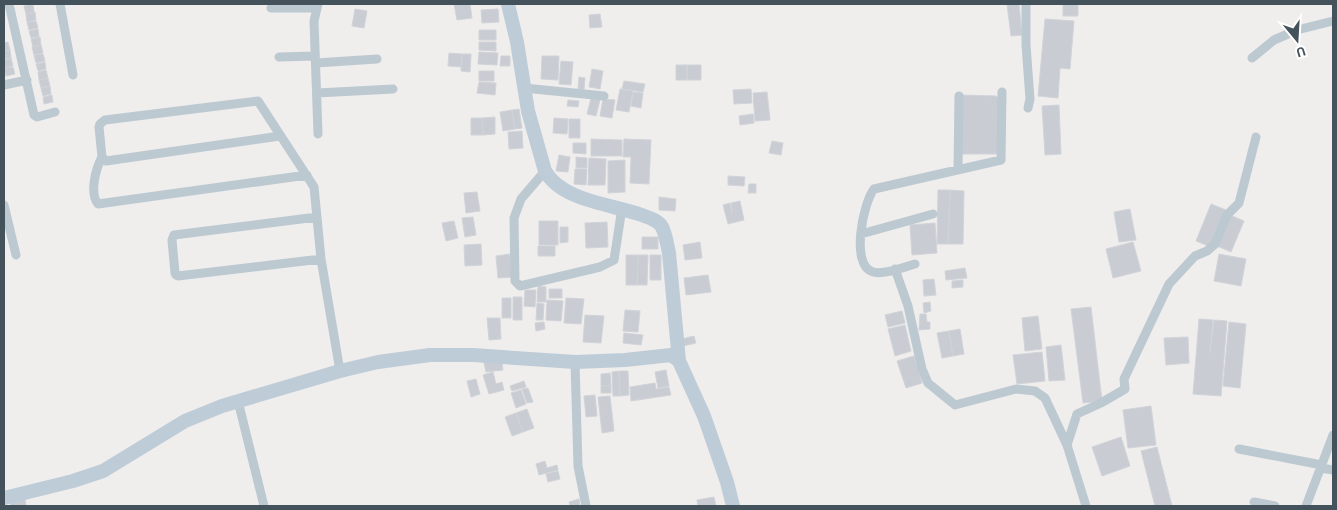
<svg xmlns="http://www.w3.org/2000/svg" width="1337" height="510" font-family="'Alegreya Sans',sans-serif">
<style>
.building{fill:#c9ccd2;stroke:#d0d4d9}
.lines{fill:none;stroke-linecap:round;stroke-linejoin:round}
.street{stroke:#bcc9d1;stroke-width:9}
.secondary{stroke:#beccd8;stroke-width:14}
</style>
<rect width="100%" height="100%" fill="#f0eded"/>
<path class="building" d="M33 4 34 12 26 14 24 6Z
M454 4H470L472 18 457 20Z
M1007 4H1019L1022 35 1011 36Z
M1063 4H1078V16H1063Z
M355 9 367 11 364 28 352 26Z
M498 9 499 22 482 23 481 10Z
M35 12 36 20 27 22 26 14Z
M600 14 602 27 590 28 589 15Z
M1045 19 1074 21 1070 69 1060 68 1058 98 1038 96Z
M36 21 38 28 29 30 27 22Z
M38 29 39 37 31 38 29 31Z
M479 30H496V40H479Z
M40 37 41 45 33 47 31 39Z
M8 42 10 50 4 51V43Z
M479 42H496V51L479 50Z
M41 45 43 53 34 55 32 47Z
M10 50 11 58 4 59V51Z
M479 52 498 53 497 65 478 64Z
M449 53 462 54 461 67 448 66Z
M43 54 45 61 36 63 34 55Z
M462 54H471L470 72 461 71Z
M501 56H510V66H500Z
M542 56H559L558 80 541 79Z
M11 58 13 66 4 68V60Z
M561 61 573 62 571 85 559 84Z
M45 62 46 69 38 71 36 64Z
M676 65H687V80H676Z
M687 65H701V80H687Z
M13 67 15 74 6 76 4 68Z
M592 69 603 71 600 89 589 87Z
M46 70 48 78 39 80 38 72Z
M479 71H494V81H479Z
M579 77 585 78 584 90 578 89Z
M48 78 50 86 41 88 39 80Z
M624 81 645 84 643 92 622 89Z
M479 82 496 83 495 95 477 93Z
M50 86 51 94 43 96 41 88Z
M620 89 633 91 629 112 616 110Z
M751 89 752 103 734 104 733 90Z
M633 92 643 93 641 108 631 106Z
M767 92 770 120 755 121 753 93Z
M52 95 53 102 44 104 43 97Z
M961 95 996 96 1000 100 998 154H961Z
M591 98 600 100 596 116 587 114Z
M603 99 615 100 612 118 600 116Z
M568 100 579 101 578 107 567 106Z
M1059 105 1061 154 1045 155 1042 106Z
M519 109 522 128 515 129 512 110Z
M512 110 515 129 503 131 500 112Z
M753 114 754 123 740 125 739 116Z
M495 117V134L483 135 482 118Z
M471 118H482L483 135H471Z
M554 118 568 119 567 134 553 133Z
M569 119H580V138H569Z
M522 131 523 148 509 149 508 132Z
M591 139 622 140V156H591Z
M624 139 651 140 649 184 630 183 631 157H623Z
M772 141 783 143 781 155 769 153Z
M573 143H586V154L573 153Z
M559 155 570 157 568 172 556 171Z
M576 157 587 158V168H576Z
M589 158 606 159 605 185H588Z
M625 160V192L608 193V161Z
M575 169H587L586 185 574 184Z
M728 176 745 177 744 186 728 185Z
M749 184H756V193H748Z
M938 190H950L948 244H937Z
M950 190 964 191 963 244H948Z
M477 192 480 211 466 213 464 193Z
M659 197 676 199 675 211 659 210Z
M740 201 744 220 728 224 723 205 730 203 732 214 731 203Z
M1211 204 1226 210 1211 247 1196 241Z
M1130 209 1136 240 1119 242 1114 212Z
M1230 215 1244 221 1231 252 1217 246Z
M473 217 476 235 465 237 462 218Z
M454 221 458 238 446 241 442 223Z
M539 221H558V245H539Z
M607 222 608 247 586 248 585 223Z
M935 223 937 253 912 255 910 225Z
M560 227H568V242L560 243Z
M642 237H658V249H642Z
M700 242 702 258 685 260 683 245Z
M1133 242 1141 271 1113 278 1106 249Z
M481 244 482 265 465 266 464 245Z
M538 246H555V256H538Z
M510 254 512 277 498 278 496 256Z
M1219 254 1246 259 1241 286 1214 281Z
M626 255H638L637 285H626Z
M638 255H648L647 285H637Z
M650 255H661V280H650Z
M965 268 967 278 946 280 945 271Z
M708 275 711 292 686 295 684 278Z
M934 279 936 295 924 296 923 280Z
M963 280V287L952 288V281Z
M538 286 546 287V302H537Z
M549 289H562V298H549Z
M525 290H536L535 307 524 306Z
M513 297H522V320H513Z
M502 298H511V318H502Z
M566 298 584 299 581 324 564 323Z
M547 300 563 301 561 321 546 320Z
M930 302 931 311 924 313 923 303Z
M537 303 544 304 543 320H536Z
M1091 307 1102 401 1083 403 1071 309Z
M625 310 640 311 638 332 623 331Z
M902 311 905 323 888 327 885 315Z
M920 314H926L927 322H930V329L919 330Z
M585 315 604 316 601 343 583 342Z
M1038 316 1042 349 1025 351 1022 318Z
M487 318H500L501 339 489 340Z
M1199 319 1213 320 1210 353 1214 320 1227 321 1221 396 1193 394Z
M544 322 545 329 536 331 535 323Z
M1229 322 1246 324 1240 388 1223 386Z
M905 325 911 351 895 356 888 329Z
M960 329 964 354 953 356 949 331Z
M949 331 953 356 942 358 937 333Z
M624 333 643 335 641 345 623 343Z
M694 336 696 343 683 346 682 339Z
M1188 337 1189 363 1166 365 1164 338Z
M1061 345 1065 380 1049 381 1046 347Z
M1042 352 1045 381 1017 384 1013 355Z
M914 356 922 383 906 388 897 361Z
M502 361 503 370 486 372 484 363Z
M666 370 669 386 658 388 655 372Z
M619 371 620 396H613L612 372Z
M619 371H628L629 395 620 396Z
M493 372 496 384 502 382 504 390 489 394 483 375Z
M610 373 611 385 601 386V374Z
M476 379 480 394 471 397 467 381Z
M524 381 526 387 512 391 510 386Z
M655 383 656 389 669 387 671 395 631 401 630 387Z
M611 385V393H601V386Z
M528 388 533 402 527 403 522 389Z
M521 390 526 404 516 408 511 393Z
M595 395 597 416 586 417 584 396Z
M610 396 614 431 602 433 598 397Z
M1151 406 1156 445 1128 448 1123 410Z
M527 409 534 428 523 432 516 413Z
M516 413 523 432 512 436 505 417Z
M1121 437 1130 466 1102 476 1092 447Z
M1157 447 1172 506H1155L1141 451Z
M545 461 547 468 557 465 558 470 539 475 536 464Z
M558 471 560 479 548 482 546 474Z
M714 497 716 506H698L697 500Z
M25 499 26 506H11L10 503Z
M579 499 580 506H570L569 502Z"/>
<g class="lines">
<path class="street" d="M9 4 34 115 37 117 55 112
M60 4 73 75
M1026 4V45L1030 99 1028 108
M271 8H317
M279 57 315 56
M1252 58 1274 40 1297 30 1333 21
M316 63 377 59
M4 85 27 80
M524 88 604 96
M317 93 393 89
M318 134 314 21 318 4
M280 136 106 161 102 157 99 127 100 124 105 120 258 101 314 187 321 259 340 371
M102 157C96 168 89 193 98 204L307 175
M958 170 959 96
M545 171 521 199 514 218 515 281 520 286 600 267 614 260 622 208
M4 205 16 255
M317 217 174 235 172 240 175 273 176 275 178 276 321 259
M861 234 933 214
M915 264C905 267 883 275 873 272 850 266 863 203 874 189L1001 160 1002 92
M895 269 908 306 922 369 928 383 955 405 1016 389 1035 391 1045 398 1067 445 1086 506
M575 362 578 466 586 506
M238 401 264 506
M1067 445 1077 414 1101 403 1125 389 1124 379 1169 284 1195 256 1207 251 1215 244 1227 215 1239 203 1256 137
M1239 449 1322 465
M1321 468 1333 470
M1254 502 1275 506
M1306 506 1333 435"/>
<path class="secondary" d="M508 4 517 42 528 111 545 171C562 201 611 204 642 215 649 218 658 220 662 227 666 235 667 244 669 253L679 361
M4 498 73 481 103 471 185 421 222 406 340 371 378 362 430 355H473L575 362 625 360 671 355 679 361 704 416 727 482 733 506"/>
</g>
<rect width="1337" height="510" fill="none" stroke="#44525c" stroke-width="10"/>
<g transform="translate(1297 40) rotate(162)" stroke="#ffffff" stroke-width="4" paint-order="stroke">
<path d="M0-4L9 19L0 12L-9 19Z" fill="#44525c"/>
<text y="-8" font-size="14" font-weight="bold" text-anchor="middle" fill="#44525c">U</text>
</g>
</svg>
